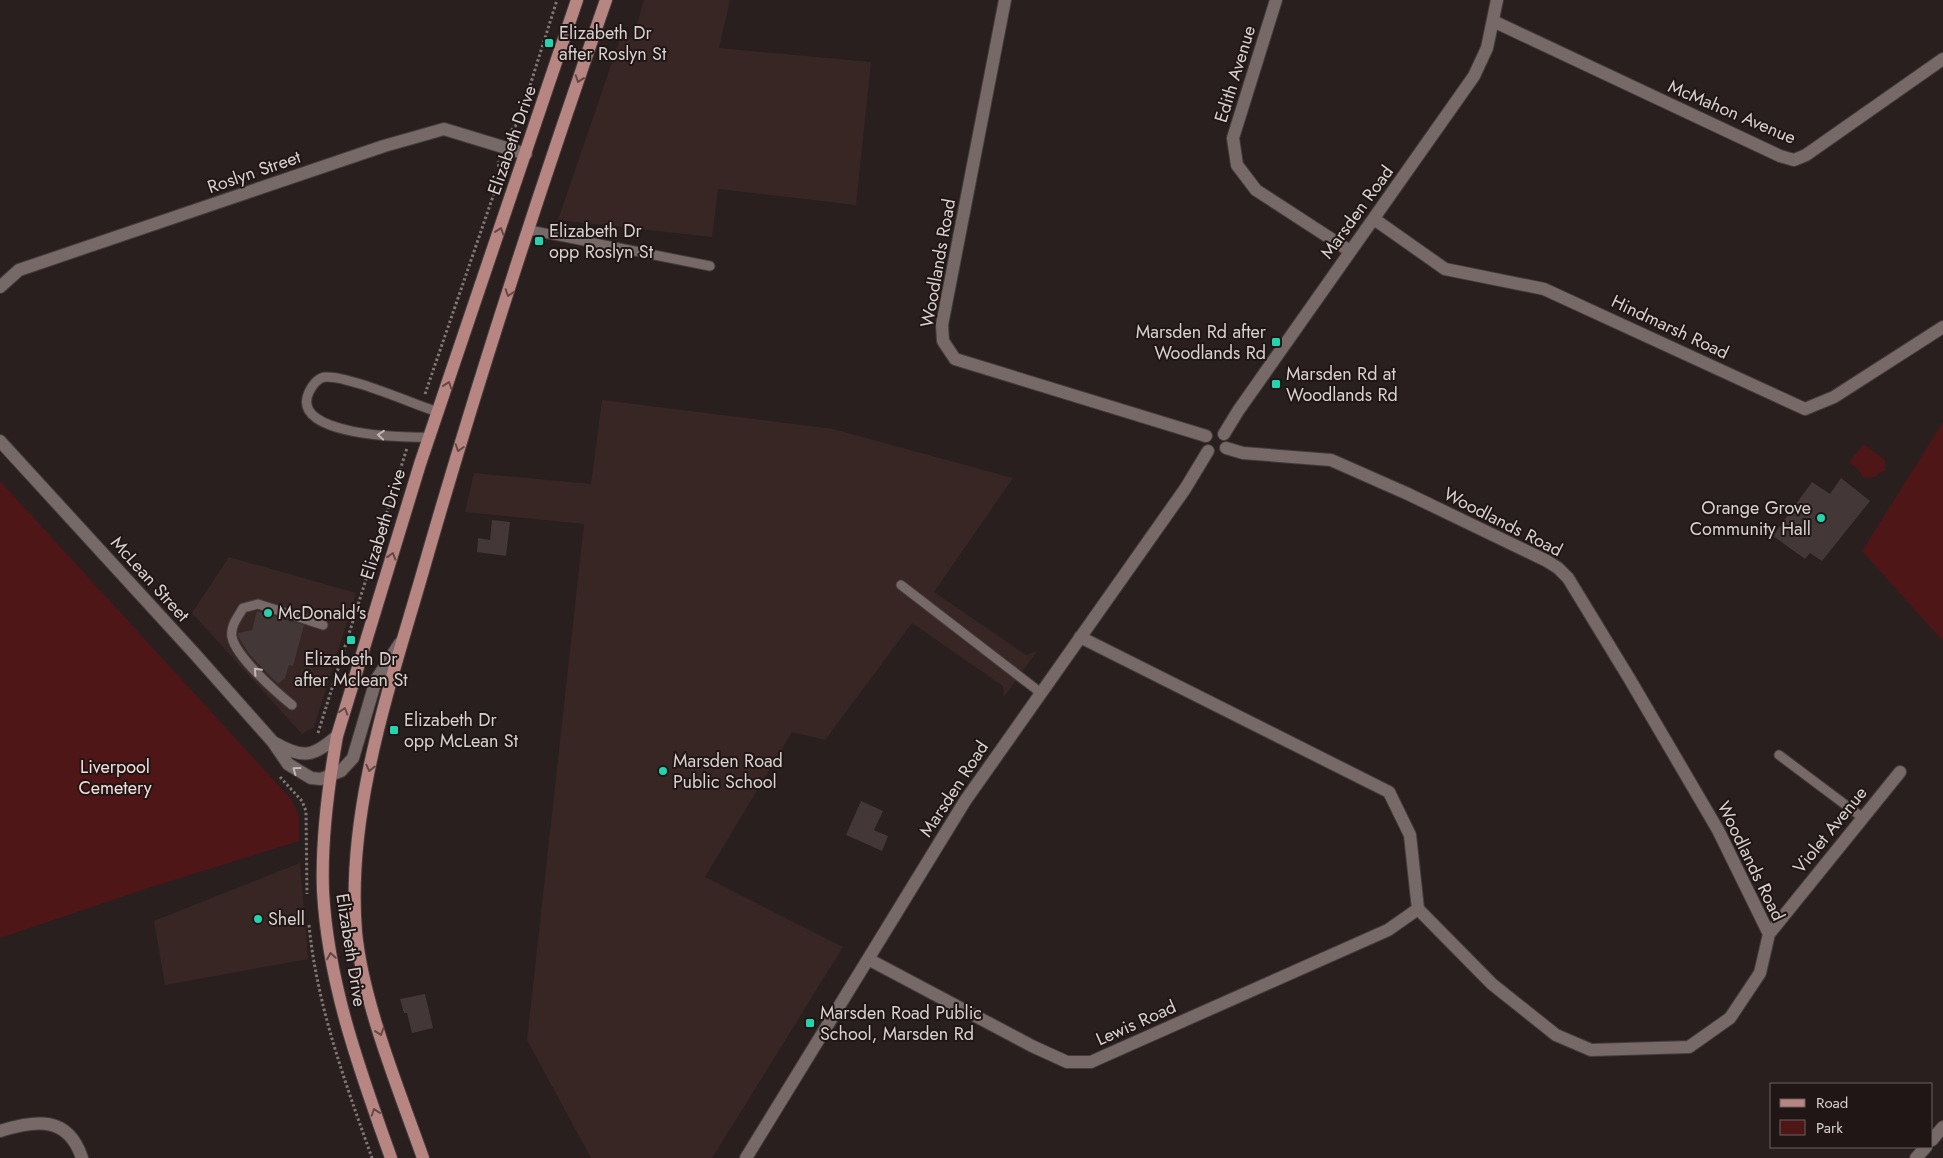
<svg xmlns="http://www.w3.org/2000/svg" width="1943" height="1158" font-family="Jost,sans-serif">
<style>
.built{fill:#382625}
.green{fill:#4f1617}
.building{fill:#433737}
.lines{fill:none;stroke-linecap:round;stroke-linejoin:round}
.lane-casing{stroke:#453d3c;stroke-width:11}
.street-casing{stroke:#453d3c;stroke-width:14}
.primary-casing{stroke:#453d3c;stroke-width:14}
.path{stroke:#7f7675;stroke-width:3;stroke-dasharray:2.5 2.5;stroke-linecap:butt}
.lane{stroke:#766968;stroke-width:9}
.street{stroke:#766968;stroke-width:12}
.primary{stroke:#b88682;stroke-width:12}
.oneway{stroke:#644846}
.oneway2{stroke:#c0b7b6}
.poi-dot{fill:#22d5af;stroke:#201615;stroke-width:2}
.labels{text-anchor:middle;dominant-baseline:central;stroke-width:4;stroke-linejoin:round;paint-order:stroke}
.poi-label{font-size:18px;fill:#d8d1d0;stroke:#201615;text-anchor:start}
.street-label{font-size:18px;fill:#d8d1d0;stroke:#201615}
.park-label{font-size:18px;fill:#f4dddb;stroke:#201615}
</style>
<rect width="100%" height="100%" fill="#2a1f1f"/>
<path class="built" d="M644 0H730L719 48 871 62 856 205 718 189 712 237 558 220 620 39 633 38Z
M602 400 833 429 1013 478 934 592 1026 655 1037 651 1004 697 1003 686 912 623 825 740 792 732 705 877 843 947 712 1158H591L527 1040 584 524 465 512 474 473 591 484Z
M229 557 356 593 314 727 302 734 192 613Z
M300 863 308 959 165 985 154 921Z"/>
<path class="green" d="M1943 422V641L1862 551Z
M1864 444 1885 460V470L1874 477 1863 478 1859 470 1849 462Z
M0 481 291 799 299 816V841L148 888 0 938Z"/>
<path class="building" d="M1841 478 1870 501 1822 561 1810 553 1805 559 1773 536 1812 482 1830 494Z
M492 520 510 522 506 556 477 552 478 538 490 540Z
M257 611 304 625 293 666 289 665 285 678 278 684 249 654 238 636V633L252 630Z
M861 801 883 811 874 830 888 836 882 851 846 835Z
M425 994 433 1028 412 1033 407 1013H404L400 999Z"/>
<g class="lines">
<defs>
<path id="lane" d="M529 230 710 266
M429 437C407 438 288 436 309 392 312 386 317 378 325 377 347 375 413 404 438 412
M901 585 1041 693
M292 705C276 692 236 657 232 637 230 626 238 617 243 608L258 604 323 625
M1779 755 1863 818"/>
<path id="street" d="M1005 0 942 325 943 341 955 359 1206 436
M1276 0 1233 138 1237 165 1256 190 1350 251
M1493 21 1780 156 1794 160 1806 155 1943 59
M1374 219 1445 269 1544 289 1805 409 1834 397 1943 327
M0 287 19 270 384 146 444 129 526 154
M1224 434 1238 411 1474 76 1487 48 1497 0
M0 441 194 653 273 742 288 764 311 778 321 779 341 771 353 758 376 680 400 643
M1080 637 1389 792 1410 835 1418 909 1492 984 1556 1035 1591 1050 1689 1047 1730 1018 1760 973 1769 934 1718 830 1629 678 1568 578 1558 568 1547 561 1408 494 1331 460 1243 453 1226 448
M275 743C303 759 313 757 337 736
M1769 934 1900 772
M868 959 1032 1046 1067 1062H1091L1102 1057 1388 930 1418 909
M0 1131C35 1120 68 1115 82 1158
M1932 1140 1943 1127
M746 1158 965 801 1185 489 1208 451
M1916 1158 1926 1147"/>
<path id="primary" d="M391 1158C360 1071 328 984 323 891 321 839 328 787 337 736L420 464 577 0
M423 1158C399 1090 363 1003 356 932 346 811 390 686 423 571 478 379 540 188 606 0"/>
</defs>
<use href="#lane" class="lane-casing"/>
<use href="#street" class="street-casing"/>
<use href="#primary" class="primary-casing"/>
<path class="path" d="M527 95 557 0
M508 134 519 122
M425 394 500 176 498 161
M318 733 407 448
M280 777 302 801 306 811 307 894
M309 925C317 1006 345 1082 372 1158"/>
<use href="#lane" class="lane"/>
<use href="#street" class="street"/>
<use href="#primary" class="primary"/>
</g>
<defs><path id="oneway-chevron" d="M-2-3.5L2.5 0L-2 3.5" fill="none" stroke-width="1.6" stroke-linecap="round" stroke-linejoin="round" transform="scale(1.25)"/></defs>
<g class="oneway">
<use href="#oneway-chevron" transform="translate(579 79) rotate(109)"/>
<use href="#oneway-chevron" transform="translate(500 231) rotate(-71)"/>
<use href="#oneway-chevron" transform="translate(509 293) rotate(108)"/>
<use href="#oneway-chevron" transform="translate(448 385) rotate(-71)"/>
<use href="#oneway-chevron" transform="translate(459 448) rotate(108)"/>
<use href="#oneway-chevron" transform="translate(392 556) rotate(-73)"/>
<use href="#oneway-chevron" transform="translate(344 711) rotate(-73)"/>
<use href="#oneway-chevron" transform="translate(370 768) rotate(103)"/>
<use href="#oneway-chevron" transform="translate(331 956) rotate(-99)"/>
<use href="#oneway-chevron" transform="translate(380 1032) rotate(71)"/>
<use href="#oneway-chevron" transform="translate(375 1112) rotate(-109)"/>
</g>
<g class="oneway2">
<use href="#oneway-chevron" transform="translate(381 435) rotate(-175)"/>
<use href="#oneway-chevron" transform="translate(257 671) rotate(-133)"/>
<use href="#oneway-chevron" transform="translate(296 770) rotate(-144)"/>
</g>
<g class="poi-dot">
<rect x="544" y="38" width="10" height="10" rx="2.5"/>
<rect x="534" y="236" width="10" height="10" rx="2.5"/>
<rect x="1271" y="337" width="10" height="10" rx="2.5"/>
<rect x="1271" y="379" width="10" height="10" rx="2.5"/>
<circle cx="1821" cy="518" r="5"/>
<circle cx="268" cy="613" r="5"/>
<rect x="346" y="635" width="10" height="10" rx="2.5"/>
<rect x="389" y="725" width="10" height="10" rx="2.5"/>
<circle cx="663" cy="771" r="5"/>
<circle cx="258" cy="919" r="5"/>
<rect x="805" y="1018" width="10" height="10" rx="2.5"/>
</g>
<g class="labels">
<g class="poi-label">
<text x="559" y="33">Elizabeth Dr<tspan x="559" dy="21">after Roslyn St</tspan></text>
<text x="549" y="231">Elizabeth Dr<tspan x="549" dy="21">opp Roslyn St</tspan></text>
<text x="1266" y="332" text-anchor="end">Marsden Rd after<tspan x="1266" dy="21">Woodlands Rd</tspan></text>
<text x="1286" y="374">Marsden Rd at<tspan x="1286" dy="21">Woodlands Rd</tspan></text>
<text x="1811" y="508" text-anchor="end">Orange Grove<tspan x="1811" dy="21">Community Hall</tspan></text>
<text x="278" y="613">McDonald's</text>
<text x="351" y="659" text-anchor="middle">Elizabeth Dr<tspan x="351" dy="21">after Mclean St</tspan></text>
<text x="404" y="720">Elizabeth Dr<tspan x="404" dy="21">opp McLean St</tspan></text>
<text x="673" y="761">Marsden Road<tspan x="673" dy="21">Public School</tspan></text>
<text x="268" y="919">Shell</text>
<text x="820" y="1013">Marsden Road Public<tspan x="820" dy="21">School, Marsden Rd</tspan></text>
</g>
<g class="street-label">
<text transform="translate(1235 74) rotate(-73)">Edith Avenue</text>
<text transform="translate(1732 112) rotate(23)">McMahon Avenue</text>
<text transform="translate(512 140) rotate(-71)">Elizabeth Drive</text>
<text transform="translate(254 172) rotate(-19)">Roslyn Street</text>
<text transform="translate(1357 212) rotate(-54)">Marsden Road</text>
<text transform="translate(938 263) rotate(-80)">Woodlands Road</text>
<text transform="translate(1670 327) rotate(25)">Hindmarsh Road</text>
<text transform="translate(1503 522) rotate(27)">Woodlands Road</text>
<text transform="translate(383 524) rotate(-73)">Elizabeth Drive</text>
<text transform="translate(150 579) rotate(48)">McLean Street</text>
<text transform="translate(954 789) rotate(-57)">Marsden Road</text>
<text transform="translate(1830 830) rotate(-51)">Violet Avenue</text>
<text transform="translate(1751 861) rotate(64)">Woodlands Road</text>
<text transform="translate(351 950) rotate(81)">Elizabeth Drive</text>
<text transform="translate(1136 1023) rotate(-24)">Lewis Road</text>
</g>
<g class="park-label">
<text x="115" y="767">Liverpool<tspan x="115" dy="21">Cemetery</tspan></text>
</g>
</g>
<rect x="1770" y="1083" width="162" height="65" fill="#201615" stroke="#6a6160"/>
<rect x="1780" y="1099" width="25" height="8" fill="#b88682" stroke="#6a6160"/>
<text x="1816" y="1108" font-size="15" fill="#d8d1d0">Road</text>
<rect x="1780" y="1120" width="25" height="15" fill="#4f1617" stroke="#6a6160"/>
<text x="1816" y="1133" font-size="15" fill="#d8d1d0">Park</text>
</svg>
